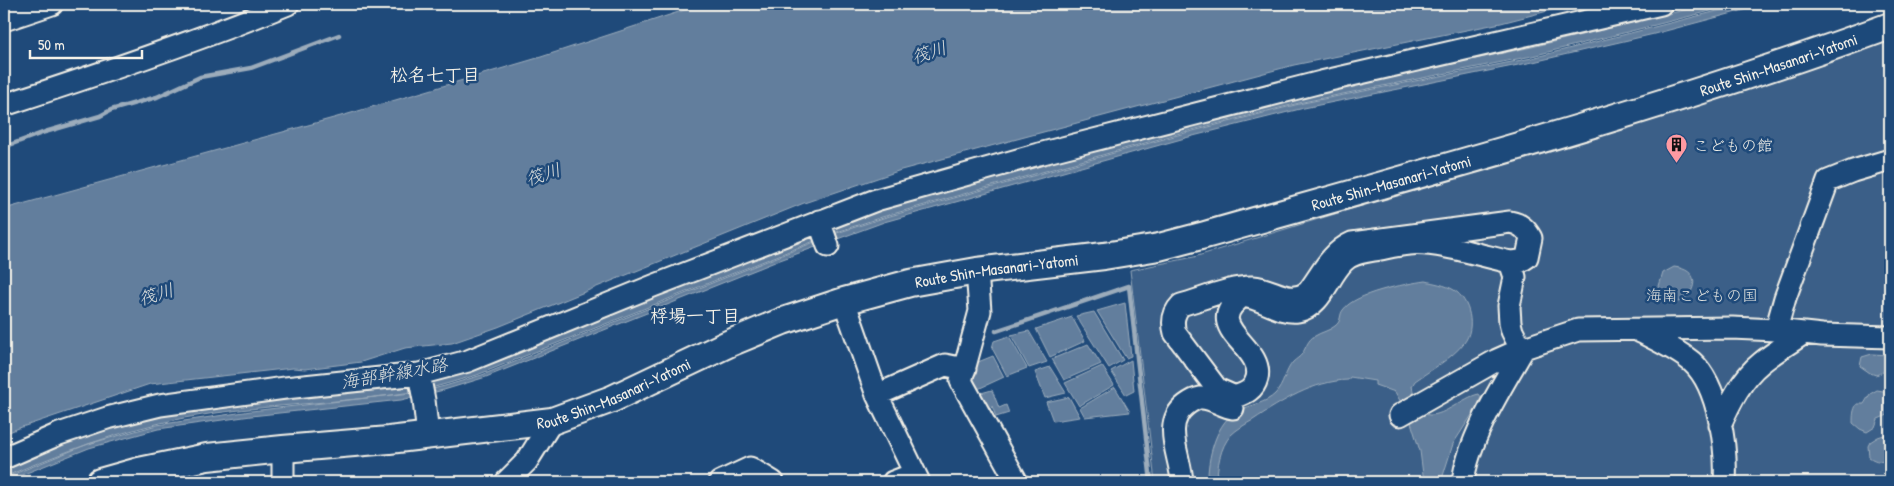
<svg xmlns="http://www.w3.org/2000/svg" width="1894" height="486" font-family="'Patrick Hand','Klee One',sans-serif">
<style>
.green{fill:#3a5f88;stroke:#97a8b8}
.water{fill:#627e9d;stroke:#9cacbb}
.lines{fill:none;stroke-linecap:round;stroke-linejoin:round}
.stream{stroke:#9cacbb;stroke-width:4.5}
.minor-casing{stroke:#f4f1e8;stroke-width:25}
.major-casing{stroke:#f4f1e8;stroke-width:30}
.minor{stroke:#1f4a7a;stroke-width:21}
.major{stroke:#1f4a7a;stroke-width:26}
.labels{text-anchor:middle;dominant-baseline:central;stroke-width:5;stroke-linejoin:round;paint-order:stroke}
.street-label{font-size:16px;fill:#f4f1e8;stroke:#1f4a7a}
.poi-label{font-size:16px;fill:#f4f1e8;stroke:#1f4a7a;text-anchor:start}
.park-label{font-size:16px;fill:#e1e2de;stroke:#1f4a7a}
.water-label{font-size:18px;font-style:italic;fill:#dee0dd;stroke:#1f4a7a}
.neighbourhood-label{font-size:18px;font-weight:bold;fill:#f4f1e8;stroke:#1f4a7a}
</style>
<rect width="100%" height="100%" fill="#1f4a7a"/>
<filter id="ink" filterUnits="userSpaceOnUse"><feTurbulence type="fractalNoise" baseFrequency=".02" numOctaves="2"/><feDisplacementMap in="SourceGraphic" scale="10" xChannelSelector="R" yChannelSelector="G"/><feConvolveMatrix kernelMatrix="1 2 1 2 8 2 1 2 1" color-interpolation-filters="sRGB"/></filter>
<g filter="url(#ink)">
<path class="green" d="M1890 37V482H1155L1130 270 1194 257 1525 156Z"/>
<path class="water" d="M703 4H1575L1501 23 1294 65 901 170 804 203 498 327 452 343 405 348 361 362 305 369 293 368 150 384 19 428 4 434V209L348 114 541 57Z
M1709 4H1738L1532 56 1303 102 1184 132 882 217 837 232 477 375C458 380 438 387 418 391 341 404 261 404 184 418 121 430 63 452 4 477V467L85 434 156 415 419 382 881 207 1302 95 1532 47Z
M1745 4H1767L1654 34 1533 62 1304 108 1185 138 884 222 780 260 486 377 444 390 401 400 251 416 158 429 89 448 4 482V478L88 444 157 425 251 411 420 392 445 386 482 375 837 233 883 218 1185 133 1303 103 1532 58Z
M1674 267C1721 272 1671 330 1659 286L1663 273Z
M1425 281C1434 283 1446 285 1454 290 1470 300 1476 328 1464 343 1451 359 1432 369 1415 381L1412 386 1417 411C1421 412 1426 415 1429 415 1445 416 1463 397 1479 394L1481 397 1477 407 1453 444 1441 482H1424L1420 451 1409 416 1395 392 1375 385V381L1350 377 1348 380C1313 381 1282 401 1253 420 1246 424 1237 429 1231 435 1220 447 1217 467 1217 482H1208C1207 460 1216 419 1240 410 1251 405 1266 403 1275 394 1284 385 1285 371 1293 362 1296 359 1300 357 1302 354 1306 348 1308 339 1315 336 1321 332 1329 331 1335 326 1342 321 1339 315 1343 310 1355 293 1405 284 1425 281Z
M1125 303 1131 356 1126 358 1097 311Z
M1094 312 1123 360 1109 368 1076 316Z
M1072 317 1085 341 1050 357 1036 329Z
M1029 331 1047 362 1029 368 1011 335Z
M1009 336 1027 368 1007 376 992 348 994 341Z
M1088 344 1101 364 1064 380 1052 359Z
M1872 354 1890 355V369L1876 375 1870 373 1860 366 1862 357Z
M993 356 1004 377 978 389 972 382 978 362Z
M1131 360 1134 391 1126 395 1111 371Z
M1102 366 1114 385 1079 406 1065 383Z
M1050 367 1066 393 1045 398 1035 372Z
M1115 387 1130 412 1085 417 1080 408Z
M992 390 999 408 1006 405 1009 413 996 417 992 406 986 408 981 393Z
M1877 390 1883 391 1889 394 1890 412 1888 415 1878 419 1875 427 1867 432 1860 429 1853 423C1853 416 1853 410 1857 404H1864L1870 394Z
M1069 397 1080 417 1053 421 1046 402Z
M1890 433V461C1882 462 1876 462 1869 457L1868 446 1870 442 1878 437Z"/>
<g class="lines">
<path class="stream" d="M4 147 45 132 100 116 111 110 157 97 200 77 251 68 339 35
M996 331 1129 286 1151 482"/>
<defs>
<path id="minor" d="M4 20 52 4
M4 105C100 74 195 42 288 4
M819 221 828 246
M1510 222C1521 224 1526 229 1531 238L1527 257 1521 261 1510 262C1483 256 1435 241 1409 244 1397 245 1386 248 1375 250 1364 252 1351 253 1343 262 1328 277 1321 307 1298 311 1281 314 1262 298 1243 296 1198 328 1265 345 1257 378 1254 390 1246 393 1235 397L1217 389 1175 333C1172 322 1173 313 1181 305 1203 299 1232 286 1253 287 1274 288 1288 306 1308 292 1321 275 1331 252 1352 243Z
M1510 262 1515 277 1509 306 1510 323 1512 331 1521 349
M977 271 980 311 961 381 1017 482
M844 301 877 395 919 482
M1776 330 1785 298 1828 181 1853 171 1890 160
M1639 331C1656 340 1677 349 1692 362 1719 386 1727 449 1725 482
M419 374 424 400 428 436
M877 395 945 365 965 369
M1400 415 1497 360 1524 348 1578 330 1732 328 1776 330 1822 335 1890 337
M1720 425C1730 403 1742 378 1761 363 1774 352 1790 343 1804 333
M4 458 59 434 107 418 160 405 285 388 419 374 468 361 653 286 876 200 1039 154 1321 82 1661 4
M283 482V449
M506 482 527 461 552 421
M720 482 750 468 773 482
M893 482 914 474
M1182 482C1181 457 1161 424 1186 405 1190 402 1194 399 1200 398 1211 397 1223 407 1233 408
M1463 482C1468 439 1502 386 1524 348"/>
<g id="major">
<path id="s1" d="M100 482 139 471 207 457 283 449 389 440 552 421 612 399 730 343 783 321 844 301 910 283 977 271 1104 256 1159 247 1205 235C1435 170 1666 108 1890 26"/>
</g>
</defs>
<use href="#minor" class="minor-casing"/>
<use href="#major" class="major-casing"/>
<use href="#minor" class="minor"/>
<use href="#major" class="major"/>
</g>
</g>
<defs>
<symbol id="building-pin" viewBox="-11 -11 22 30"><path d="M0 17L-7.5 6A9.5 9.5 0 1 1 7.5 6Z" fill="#ff9aa2" stroke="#1f4a7a"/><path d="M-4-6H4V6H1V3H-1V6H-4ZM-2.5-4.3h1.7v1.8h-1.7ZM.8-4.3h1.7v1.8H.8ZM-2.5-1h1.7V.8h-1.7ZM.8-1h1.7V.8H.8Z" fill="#111"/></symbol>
</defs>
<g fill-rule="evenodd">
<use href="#building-pin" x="1664" y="132" width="25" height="34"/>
</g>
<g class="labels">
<g class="street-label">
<text stroke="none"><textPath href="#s1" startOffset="1739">Route Shin-Masanari-Yatomi</textPath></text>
<text stroke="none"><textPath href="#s1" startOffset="1334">Route Shin-Masanari-Yatomi</textPath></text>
<text stroke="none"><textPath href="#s1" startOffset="929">Route Shin-Masanari-Yatomi</textPath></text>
<text stroke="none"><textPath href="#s1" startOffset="524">Route Shin-Masanari-Yatomi</textPath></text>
</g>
<g class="poi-label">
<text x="1693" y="145">こどもの館</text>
</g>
<g class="park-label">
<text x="1702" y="295">海南こどもの国</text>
</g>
<g class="water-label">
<text transform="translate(929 52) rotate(-18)">筏川</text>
<text transform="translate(543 174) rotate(-18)">筏川</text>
<text transform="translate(156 294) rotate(-17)">筏川</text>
<text transform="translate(394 373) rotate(-10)">海部幹線水路</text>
</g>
<g class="neighbourhood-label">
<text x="435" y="74">松名七丁目</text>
<text x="695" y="315">桴場一丁目</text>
</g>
</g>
<rect width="1894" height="486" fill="none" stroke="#1f4a7a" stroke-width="20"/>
<rect x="10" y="10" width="1874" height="466" fill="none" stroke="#f4f1e8" stroke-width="2" filter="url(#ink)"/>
<path d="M30 50v8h112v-8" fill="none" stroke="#f4f1e8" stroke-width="2.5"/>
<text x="38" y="50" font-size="15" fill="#f4f1e8" stroke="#1f4a7a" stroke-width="4" paint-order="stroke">50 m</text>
</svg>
